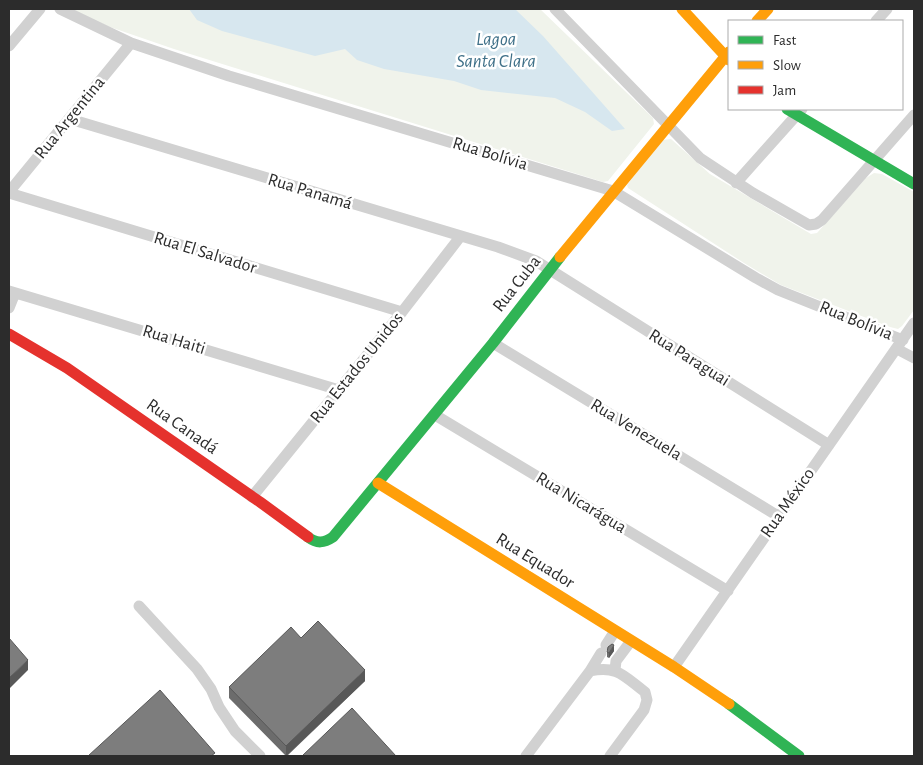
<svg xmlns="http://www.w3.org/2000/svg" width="923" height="765" font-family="'Alegreya Sans',sans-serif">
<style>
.green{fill:#f0f3eb}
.water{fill:#d7e7ef}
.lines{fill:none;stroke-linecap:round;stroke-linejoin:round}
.street{stroke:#d1d1d1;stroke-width:11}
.fast{stroke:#30b455;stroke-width:11}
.slow{stroke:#ff9f0a;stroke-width:11}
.jam{stroke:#e5322d;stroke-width:11}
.wall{fill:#6c6c6c}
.shaded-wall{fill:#585858}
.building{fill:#7d7d7d;stroke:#585858}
.labels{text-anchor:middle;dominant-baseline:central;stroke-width:5;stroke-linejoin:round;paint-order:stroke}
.street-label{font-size:18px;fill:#2c2c2c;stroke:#fff}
.water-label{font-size:19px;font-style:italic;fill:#3f7088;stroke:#fff}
</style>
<rect width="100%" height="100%" fill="#fff"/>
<path class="green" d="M70 9H540L653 118 654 124 608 181 603 182 174 49 110 27Z
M671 139 710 174 811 234 817 233 866 178 874 173 882 174 914 192V310L902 326 898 329 890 327 781 285 744 263 628 188 627 185 662 140Z"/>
<path class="water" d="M189 9H515L543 36 625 129 612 131 585 112 555 98 481 90 454 81 384 69 357 60 345 49 315 56 222 31 197 20Z"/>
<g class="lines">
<path class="street" d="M60 9 131 43 229 76 613 191 756 278 778 290 903 340
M555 9 700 158 753 193 809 225 816 224 822 220 914 115
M876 21 887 9
M9 46 40 9
M70 119 498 247 536 261 829 445
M736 183 802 109
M9 192 131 43
M9 193 402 312
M9 291 339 390
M9 308 15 293
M493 343 778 516
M897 349 914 358
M435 415 728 591
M252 497 402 312 460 237
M139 606 197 669 211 689 219 707 235 731 260 756
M606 645 615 631
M674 667 914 323
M615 670 616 661 631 641
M590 671 601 653
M526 756 590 671C617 665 624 676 645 692L647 700 644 710 610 756"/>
<path class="fast" d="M787 109 914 184
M308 537C317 544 324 543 333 537L493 343 560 257
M729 704 799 756"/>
<path class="slow" d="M682 9 729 60
M757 21 768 9
M560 257 729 52
M378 483 674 667 729 704"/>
<path class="jam" d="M9 334 67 368 260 502 308 537"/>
</g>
<path class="wall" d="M301 638 365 681 287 756H286L229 698V687Z
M614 651 609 658 607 657V652Z"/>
<path class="shaded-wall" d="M614 645V651L609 658V653Z
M28 660V670L9 689V678Z
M365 670V681L286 756V746Z"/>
<path class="building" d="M318 621 365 670 286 746 229 687 291 627 301 638Z
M9 638 28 660 9 678Z
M612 644 614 645 609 653 607 652 608 647Z
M160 690 215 753 211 756H88Z
M352 708 396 756H302Z"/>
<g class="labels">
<g class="street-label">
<text transform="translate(70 118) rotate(-51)">Rua Argentina</text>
<text transform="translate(490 154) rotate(17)">Rua Bolívia</text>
<text transform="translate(310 192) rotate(17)">Rua Panamá</text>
<text transform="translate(205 253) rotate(17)">Rua El Salvador</text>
<text transform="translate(517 284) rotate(-52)">Rua Cuba</text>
<text transform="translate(856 321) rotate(22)">Rua Bolívia</text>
<text transform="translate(174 340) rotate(17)">Rua Haiti</text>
<text transform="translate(689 358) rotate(32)">Rua Paraguai</text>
<text transform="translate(357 368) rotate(-51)">Rua Estados Unidos</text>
<text transform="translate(182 427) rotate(35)">Rua Canadá</text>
<text transform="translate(636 430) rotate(31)">Rua Venezuela</text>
<text transform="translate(581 503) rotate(31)">Rua Nicarágua</text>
<text transform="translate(788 503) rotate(-55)">Rua México</text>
<text transform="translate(535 561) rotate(32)">Rua Equador</text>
</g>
<g class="water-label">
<text x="496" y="39">Lagoa<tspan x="496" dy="22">Santa Clara</tspan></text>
</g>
</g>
<rect width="923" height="765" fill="none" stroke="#2c2c2c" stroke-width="20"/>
<rect x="728" y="20" width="175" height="90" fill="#ffffff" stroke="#ababab"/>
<rect x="738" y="36" width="25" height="8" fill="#30b455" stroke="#ababab"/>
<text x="773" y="45" font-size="15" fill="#2c2c2c">Fast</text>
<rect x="738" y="61" width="25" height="8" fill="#ff9f0a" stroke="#ababab"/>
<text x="773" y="70" font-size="15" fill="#2c2c2c">Slow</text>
<rect x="738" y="86" width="25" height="8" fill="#e5322d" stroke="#ababab"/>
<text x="773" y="95" font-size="15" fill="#2c2c2c">Jam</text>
</svg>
